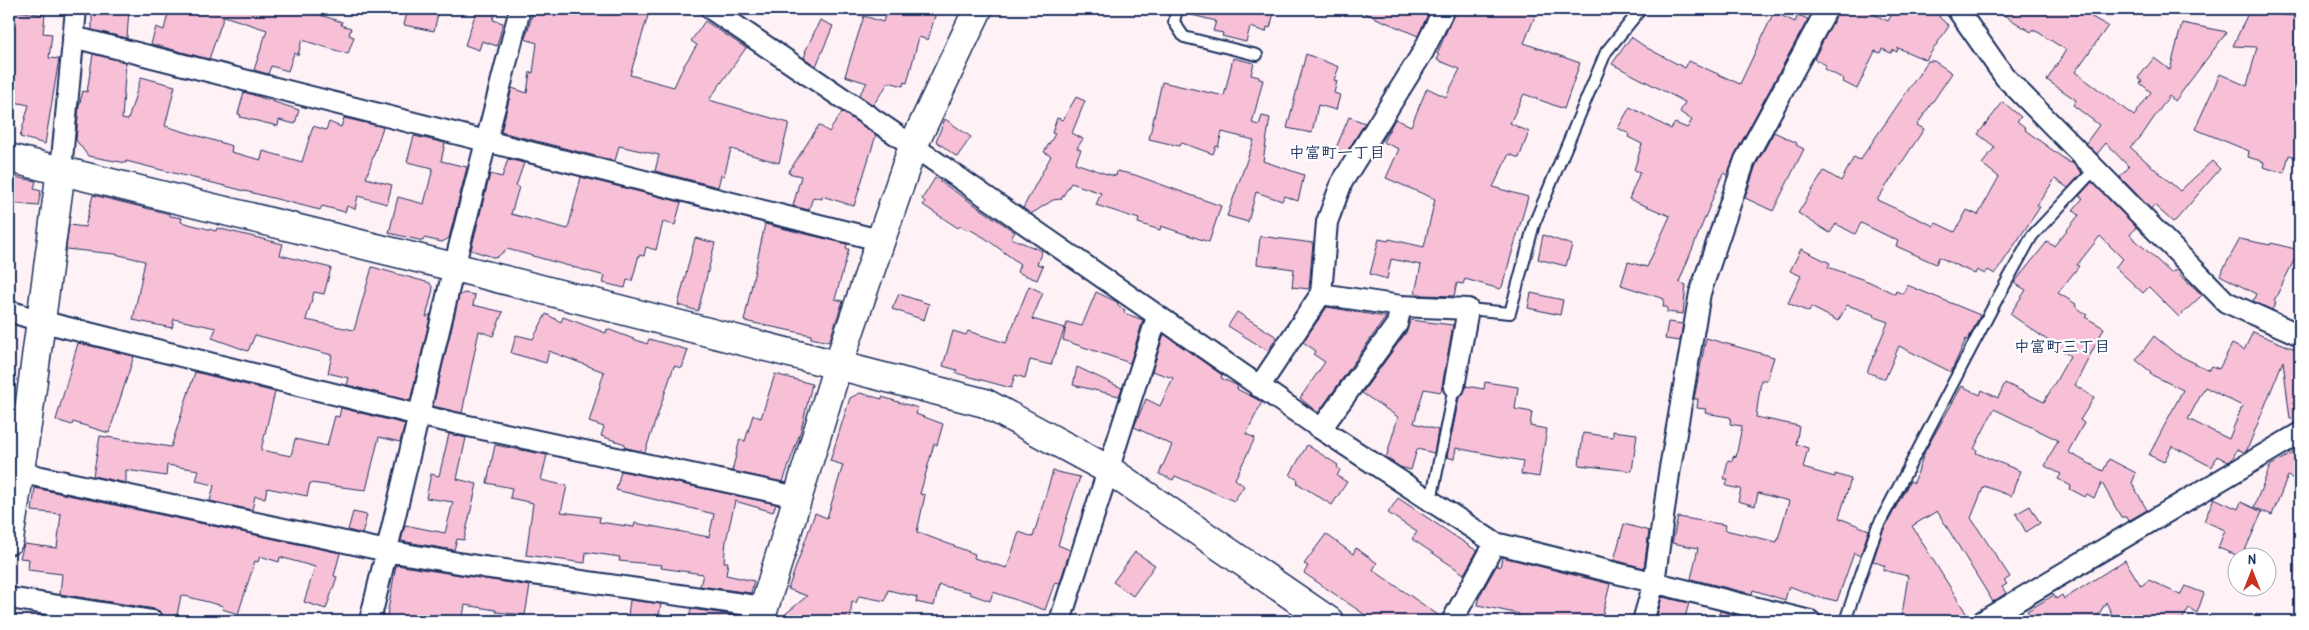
<svg xmlns="http://www.w3.org/2000/svg" width="2309" height="630" font-family="'Patrick Hand','Klee One',sans-serif">
<style>
.building{fill:#f8c0d7;stroke:#1b2f5e;fill-rule:evenodd}
.lines{fill:none;stroke-linecap:round;stroke-linejoin:round}
.lane-casing{stroke:#1b2f5e;stroke-width:14}
.street-casing{stroke:#1b2f5e;stroke-width:24}
.secondary-casing{stroke:#1b2f5e;stroke-width:31}
.lane{stroke:#fff;stroke-width:10}
.street{stroke:#fff;stroke-width:20}
.secondary{stroke:#fff;stroke-width:28}
.labels{text-anchor:middle;dominant-baseline:central;stroke-width:4.5;stroke-linejoin:round;paint-order:stroke}
.neighbourhood-label{font-size:16px;font-weight:bold;fill:#1b2f5e;stroke:#fff}
</style>
<rect width="100%" height="100%" fill="#fef2f7"/>
<filter id="ink" filterUnits="userSpaceOnUse"><feTurbulence type="fractalNoise" baseFrequency=".02" numOctaves="2"/><feDisplacementMap in="SourceGraphic" scale="10" xChannelSelector="R" yChannelSelector="G"/><feConvolveMatrix kernelMatrix="1 2 1 2 8 2 1 2 1" color-interpolation-filters="sRGB"/></filter>
<g filter="url(#ink)">
<path class="building" d="M92 9H129L127 38 92 30Z
M169 9H312L311 12 342 22 341 25 351 28 349 35 354 37 348 54 302 40 298 55 294 53 288 71 271 66 268 74 254 70 267 30 224 16 209 59 151 44 156 27 164 30Z
M408 9H439L434 31 404 25Z
M477 9 495 12 493 20 503 23 497 46 482 41 479 50 465 45Z
M534 9H590L612 15 614 9H650L630 75 674 87 683 67 697 45 691 41 705 21 746 48 709 100 789 123 779 163 731 149 724 176 721 175 718 187 655 171 659 155 619 146 615 161 501 132 512 88 527 93 530 72 533 73 537 43 525 39Z
M887 9H937L928 40 919 37 907 83 904 82 903 86 889 82 873 105 859 95 867 83 845 76 864 16 883 22Z
M1188 9H1275L1270 28 1267 27 1266 32 1250 27 1246 42 1222 36 1223 33 1213 31 1216 21 1188 14Z
M1355 9H1422L1429 12 1418 36Z
M1456 9H1538L1524 43 1580 63 1564 109 1524 94 1510 123 1529 132 1519 158 1509 154 1493 187 1528 197 1502 287 1500 289 1465 279 1463 284 1457 283 1454 296 1424 295 1415 293 1421 265 1391 259 1387 279 1370 274 1379 239 1388 241 1389 239 1424 247 1435 199 1386 178 1399 149 1383 142 1395 119 1411 126 1427 88 1446 97 1460 69 1437 60 1439 55 1437 54Z
M1839 9H1862L1888 21 1895 9H1931L1941 14 1939 17 1949 26 1926 60 1898 48 1897 52 1893 50 1891 53 1882 49 1880 53 1875 51 1857 89 1843 82 1844 79 1824 69 1826 65 1814 59Z
M1994 9H2094L2090 16 2108 26 2075 72 2134 116 2151 92 2140 83 2142 81 2138 78 2154 58 2170 70 2182 23 2227 32 2175 101 2169 96 2140 138 2130 147 2180 191 2212 161 2220 169 2176 220 2173 222 2154 205 2151 209 2120 177 2129 167 2106 143 2097 154 2086 143 2099 125 2073 105 2076 100 2047 80 2066 50 2033 29 2031 32Z
M9 10 45 15 43 33 52 34 49 58 59 59 45 144 20 137 29 105 9 101Z
M2249 11 2295 16 2296 48H2298V52H2300V158L2289 155 2284 173 2263 167 2264 162 2248 157 2249 151 2195 129 2220 74 2247 86 2257 47 2233 46Z
M1774 12 1795 22 1798 15 1808 19 1735 154 1727 175 1723 173 1679 282 1686 285 1683 314 1667 312V307H1663L1664 299 1621 285 1628 262 1647 267 1670 216 1629 199 1640 172 1634 170 1642 144 1628 137 1629 134 1618 128 1630 107 1671 129 1675 123 1687 128 1692 120 1680 112 1685 102 1612 64 1631 37 1647 48 1685 68 1689 61 1740 84Z
M820 20 833 26 816 66 804 58 806 52H805Z
M93 54 126 62 122 119 128 120 141 77 175 86 165 126 232 146 231 152 261 160 263 151 302 162 313 126 326 130 329 122 341 127 344 118 383 127 366 178 392 185 387 204 358 196 355 209 347 206 345 212 322 206 320 210 126 161V163L88 156 76 140 79 106 83 91 87 92Z
M1306 54 1339 67 1334 80 1337 81 1334 93 1340 95 1336 110 1318 105 1312 133 1287 128Z
M1233 58 1254 63 1251 75 1259 77V79L1263 80 1252 123 1259 125 1262 116 1270 118 1263 161 1304 175 1298 201 1284 196 1282 201 1256 192 1248 222 1227 216 1254 140 1222 132 1218 147 1216 146 1213 154 1182 143 1179 146 1149 139 1162 82 1224 96Z
M1928 61H1934L1952 73 1917 125 1924 129 1877 200 1934 226 1936 223 1955 232 1967 210 1978 215 1999 177 1982 164 1995 147 1978 134 2003 102 2021 117 2017 121 2026 128 2025 130 2070 163 2071 162 2082 173 2068 188 2055 179 2037 205 2040 207 1995 274 1988 270 1985 274 1977 270 1975 274 1939 257 1936 264 1896 246 1898 241 1861 223 1855 234 1836 224 1830 233 1798 213 1824 171 1841 181 1854 157 1860 160Z
M244 92 299 110 295 124 279 120 278 126 240 117 241 115 238 114Z
M1076 97 1085 101 1072 133 1083 139 1077 148 1081 150 1075 163 1107 174 1116 176 1117 171 1135 175 1221 206 1209 242 1161 226 1160 230 1138 223 1139 219 1096 205 1101 193 1071 183 1061 199 1053 200 1031 214 1023 208 1051 156 1044 152 1055 134 1052 133 1057 118 1063 120Z
M842 112 876 135 854 206 822 196V199L813 197 809 210 793 206 801 176 788 173 819 125 829 132Z
M1349 117 1365 123 1346 153 1336 148Z
M945 119 971 137 957 157 936 141Z
M1774 132 1797 143 1796 145 1804 149 1773 211 1745 198 1756 165Z
M414 136 445 143 441 161 467 167 449 238 442 242 424 238 423 241 389 233 398 197 424 204 433 168 407 162Z
M508 159 524 163 516 186 519 187 511 214 568 229 581 177 681 202 675 225 663 222 656 250 646 247 644 256 639 255 632 281 627 280 625 288 603 283 605 276 522 253 507 249 496 258 471 250 490 174 502 177Z
M9 176 36 181 34 189 41 191 38 206 9 203Z
M935 178 1015 232 1011 238 1042 251 1037 264 1043 266 1037 280 1017 272 1020 264 985 238 969 229 967 230 960 226 958 228 923 205 925 202 922 199Z
M2092 182 2136 227 2130 235 2171 273 2175 270 2202 295 2179 317 2149 287 2143 293 2115 267 2123 259 2100 236 2077 265 2079 266 2058 293 2076 304 2075 306 2087 315 2085 317 2104 328 2075 385 2094 398 2080 420 2084 423 2068 452 2103 471 2109 459 2136 473 2132 483 2147 510 2128 521 2126 517H2121L2102 483 2094 498 2087 494 2085 497 2070 489 2071 486 2058 479 2061 474 2045 466 2058 440 1994 409 1974 449 1977 450 1976 453 2020 471 2011 496 1984 486 1971 518 2010 577 2004 581 2007 584 2002 587 2006 593 1993 602 1937 511 1912 526 1971 621H1901L1908 576 1883 570 1885 566 1873 561 1883 531 1910 481 1914 483 1925 451 1962 386 1980 395 1982 390 1998 398 2005 383 2044 402 2070 356 2010 314 2026 290 2014 283 2047 242 2054 246 2079 215 2073 210 2083 198 2079 196Z
M93 195 170 214V216L182 218 181 222 216 231 217 228 283 244 280 255 331 268 324 294 314 292 306 320 354 330 372 267 430 283 433 289 426 317 431 314 410 401 347 385 349 378 328 373 332 355 255 335 248 351 212 338 216 328 174 319 172 328 133 320 145 261 115 254 66 249 69 225 85 227Z
M765 224 847 244 846 249H849L835 299 843 301 829 342 811 338V335L744 321Z
M1543 235 1572 245 1566 266 1538 259Z
M1260 236 1313 243 1309 289 1292 287 1294 269 1257 264Z
M695 238 715 243 698 311 678 305Z
M2240 239 2270 245 2271 243 2299 250 2274 301 2276 302 2272 310 2253 301 2256 294 2220 275Z
M1801 249 1830 263 1828 267 1870 282 1895 294 1896 291 1903 294 1907 285 1980 315 1968 340 1966 339 1951 372 1899 346 1885 379 1867 372 1888 322 1874 317 1875 315 1847 305 1838 321 1811 307 1809 312 1788 303 1801 276 1790 271Z
M1029 286 1043 293 1032 319 1065 328 1051 365 1030 360 1025 378 1015 375 1011 388 956 373 957 370 943 366 953 331 966 335 968 331 1006 343Z
M1096 292 1117 302 1119 307 1125 310 1124 313 1143 320 1130 363 1063 340 1067 322 1082 326Z
M464 293 475 295 473 305 503 312 493 336 479 331 462 413 433 406 459 296Z
M1531 293 1563 300 1560 315 1528 308Z
M899 294 929 304 924 320 892 309Z
M1327 307 1386 317 1318 413 1300 398 1325 362 1313 354 1316 351 1303 342Z
M1237 312 1277 337 1268 351 1228 326Z
M546 314 561 322 563 317 606 333 607 329 647 344 649 339 688 350 682 368 674 366 645 452 627 448 624 447 625 444 601 436 604 427 589 422 604 372 549 351 546 363 511 353 516 335 533 339Z
M1410 320 1453 325 1441 392 1424 389 1414 423 1438 430 1434 453 1417 449 1411 470 1400 467 1386 458 1398 417 1362 393 1407 331Z
M1668 322 1683 324 1680 341 1665 339Z
M2253 332 2300 351V418L2290 419 2283 361 2247 450 2244 452 2237 449 2232 460 2228 462 2217 456 2212 467 2172 446 2164 462 2149 455 2183 390 2150 374 2151 372 2136 360 2154 336 2176 354 2209 370 2212 366 2219 369 2232 344 2244 350ZM2205 387 2242 406 2229 439 2188 419Z
M1164 334 1222 375 1221 378 1238 386 1237 389 1262 402 1246 434 1255 438 1235 479 1244 486 1234 501 1175 476 1173 480 1159 474 1172 445 1134 427 1146 399 1160 406 1173 378 1152 371Z
M1706 338 1774 357 1767 380H1761L1756 417 1799 426 1796 444 1808 448 1803 468 1835 477V474L1851 479 1839 518 1869 530 1860 556 1854 553 1837 601 1815 596 1789 586 1785 600 1753 590 1752 594 1691 579 1698 548 1672 543 1678 517 1726 525 1725 530 1777 542 1789 501 1758 493 1755 506 1738 501 1741 489 1726 486 1728 479H1724L1728 460 1732 461 1733 456 1736 457 1742 426 1730 424 1731 418 1729 417 1705 413 1706 409 1697 408 1698 399H1694Z
M78 343 134 356 109 433 73 422 72 425 56 420Z
M1077 367 1122 388 1119 396 1073 385Z
M195 372 275 392 261 450 291 456 295 439 327 446 335 416 339 417 341 408 405 424 400 442 379 437 366 490 310 483 307 496 267 488 265 498 255 496 252 510 210 501 214 485 196 481 199 470 167 465 166 476 126 470V483L93 476 100 436 171 447Z
M775 374 812 384 801 430 783 482 732 471 740 439 745 441 753 415 761 418Z
M1485 382 1518 387 1515 409 1532 412 1530 426 1547 429 1539 477 1521 474 1523 461 1456 448 1454 459 1447 457 1459 398 1463 394 1466 386 1484 389Z
M860 393 882 399V397L918 408 916 414 943 424 937 445 934 444 920 494 925 495 917 532 975 554 974 558 1007 568 1019 532 1033 537 1053 471 1080 477 1058 545 1070 550 1060 583 1055 582 1045 610 993 592 990 601 970 594V592L939 585 934 606 916 602 917 597 888 590 885 601 859 596 856 603 852 601 850 621H777L807 596 788 589 815 513 827 518 843 465 830 461 850 398Z
M1613 431 1637 434 1632 471 1579 465 1583 433 1613 437Z
M449 434 466 438 457 479 477 484 464 540 457 539 454 550 401 541 405 525 445 533 453 502 426 498 431 474 439 476Z
M495 445 547 455 541 480 567 486 561 512 600 517 599 522 634 527 635 523 709 537 714 514 616 490 621 471 776 504 773 512 735 501 726 541 724 562H728L726 575 754 581 751 593 700 586 703 574 661 568 662 565 619 561 620 557 586 552 585 563 526 555 533 503 510 498 512 488 487 483Z
M1307 445 1338 465 1337 467 1340 470 1337 476 1347 482 1332 505 1297 483 1298 480 1290 475Z
M2300 449V482L2288 476 2272 515 2254 507 2270 466Z
M35 488 340 553 334 576 337 577 326 609 304 602 315 567 280 557 279 562 260 556 258 562 255 561 238 614 222 609 223 606 181 595 176 621H169L165 620 161 612 155 609 60 594 62 574 28 570 29 559 20 558 24 544 57 548 61 514 32 511Z
M1398 498 1477 551 1464 574 1412 539 1417 532 1388 513Z
M2214 498 2238 509 2241 502 2262 512 2242 557 2218 548 2225 530 2204 521Z
M2030 506 2040 523 2026 532 2016 514Z
M353 512 367 515 362 534 348 530Z
M1624 524 1649 531 1644 568 1614 560Z
M1326 534 1353 554 1356 548 1377 563 1373 570 1441 617 1440 621H1374L1304 573 1308 566 1304 564Z
M1135 552 1155 565 1133 596 1113 582Z
M1502 557 1610 584 1601 621H1517L1519 614 1478 605 1480 595 1497 565 1500 567Z
M2125 560 2141 586 2149 580 2180 595 2185 586 2204 593 2197 613 2189 608 2181 621H2115L2106 602 2095 621H2033L2027 611 2054 595 2056 599 2062 595 2064 599Z
M396 565 530 586 525 615 496 612V610L465 605 462 621H386Z
M1662 597 1689 603 1684 621 1657 616Z
M630 600 661 604 659 615H655L654 621H635V617L628 615Z
M691 609 741 616 740 621H688Z
M1720 611 1744 617 1743 621H1717Z"/>
<g class="lines">
<defs>
<path id="lane" d="M1177 9 1174 22 1184 37 1257 55
M1468 309 1510 313 1534 224 1606 52 1641 9
M1431 501 1454 387
M1845 621 1877 528 1996 301 2032 236 2095 169"/>
<path id="street" d="M711 9 913 146 1321 429 1495 543 1810 621
M1957 9 2005 77 2226 302 2300 335
M73 37 879 240
M61 170 76 9
M1321 294 1401 306 1468 309 1454 387
M9 311 40 321 431 418 798 497
M1259 387 1321 294 1327 222 1342 182 1423 52 1444 9
M9 414 28 418
M1321 429 1397 324 1401 306
M18 472 387 551 483 567 763 607
M9 598 153 621
M370 621 454 267 520 9
M1060 621 1157 317
M1452 621 1495 543
M1643 621 1654 583 1669 474 1700 293 1745 160 1827 9
M1983 621 2300 433"/>
<path id="secondary" d="M9 158 454 267 985 403 1109 470 1329 621
M9 540 28 418 61 170
M760 621 838 365 913 146 978 9"/>
</defs>
<use href="#lane" class="lane-casing"/>
<use href="#street" class="street-casing"/>
<use href="#secondary" class="secondary-casing"/>
<use href="#lane" class="lane"/>
<use href="#street" class="street"/>
<use href="#secondary" class="secondary"/>
</g>
</g>
<g class="labels">
<g class="neighbourhood-label">
<text x="1337" y="152">中富町一丁目</text>
<text x="2062" y="346">中富町三丁目</text>
</g>
</g>
<rect width="2309" height="630" fill="none" stroke="#fff" stroke-width="30"/>
<rect x="15" y="15" width="2279" height="600" fill="none" stroke="#1b2f5e" stroke-width="2" filter="url(#ink)"/>
<g transform="translate(2252 572)"><circle r="24" fill="#ffffff" stroke="#a4acbf"/>
<path d="M0-4L9 19L0 12L-9 19Z" fill="#c8321e"/>
<text y="-8" font-size="14" font-weight="bold" text-anchor="middle" fill="#1b2f5e">N</text>
</g>
</svg>
